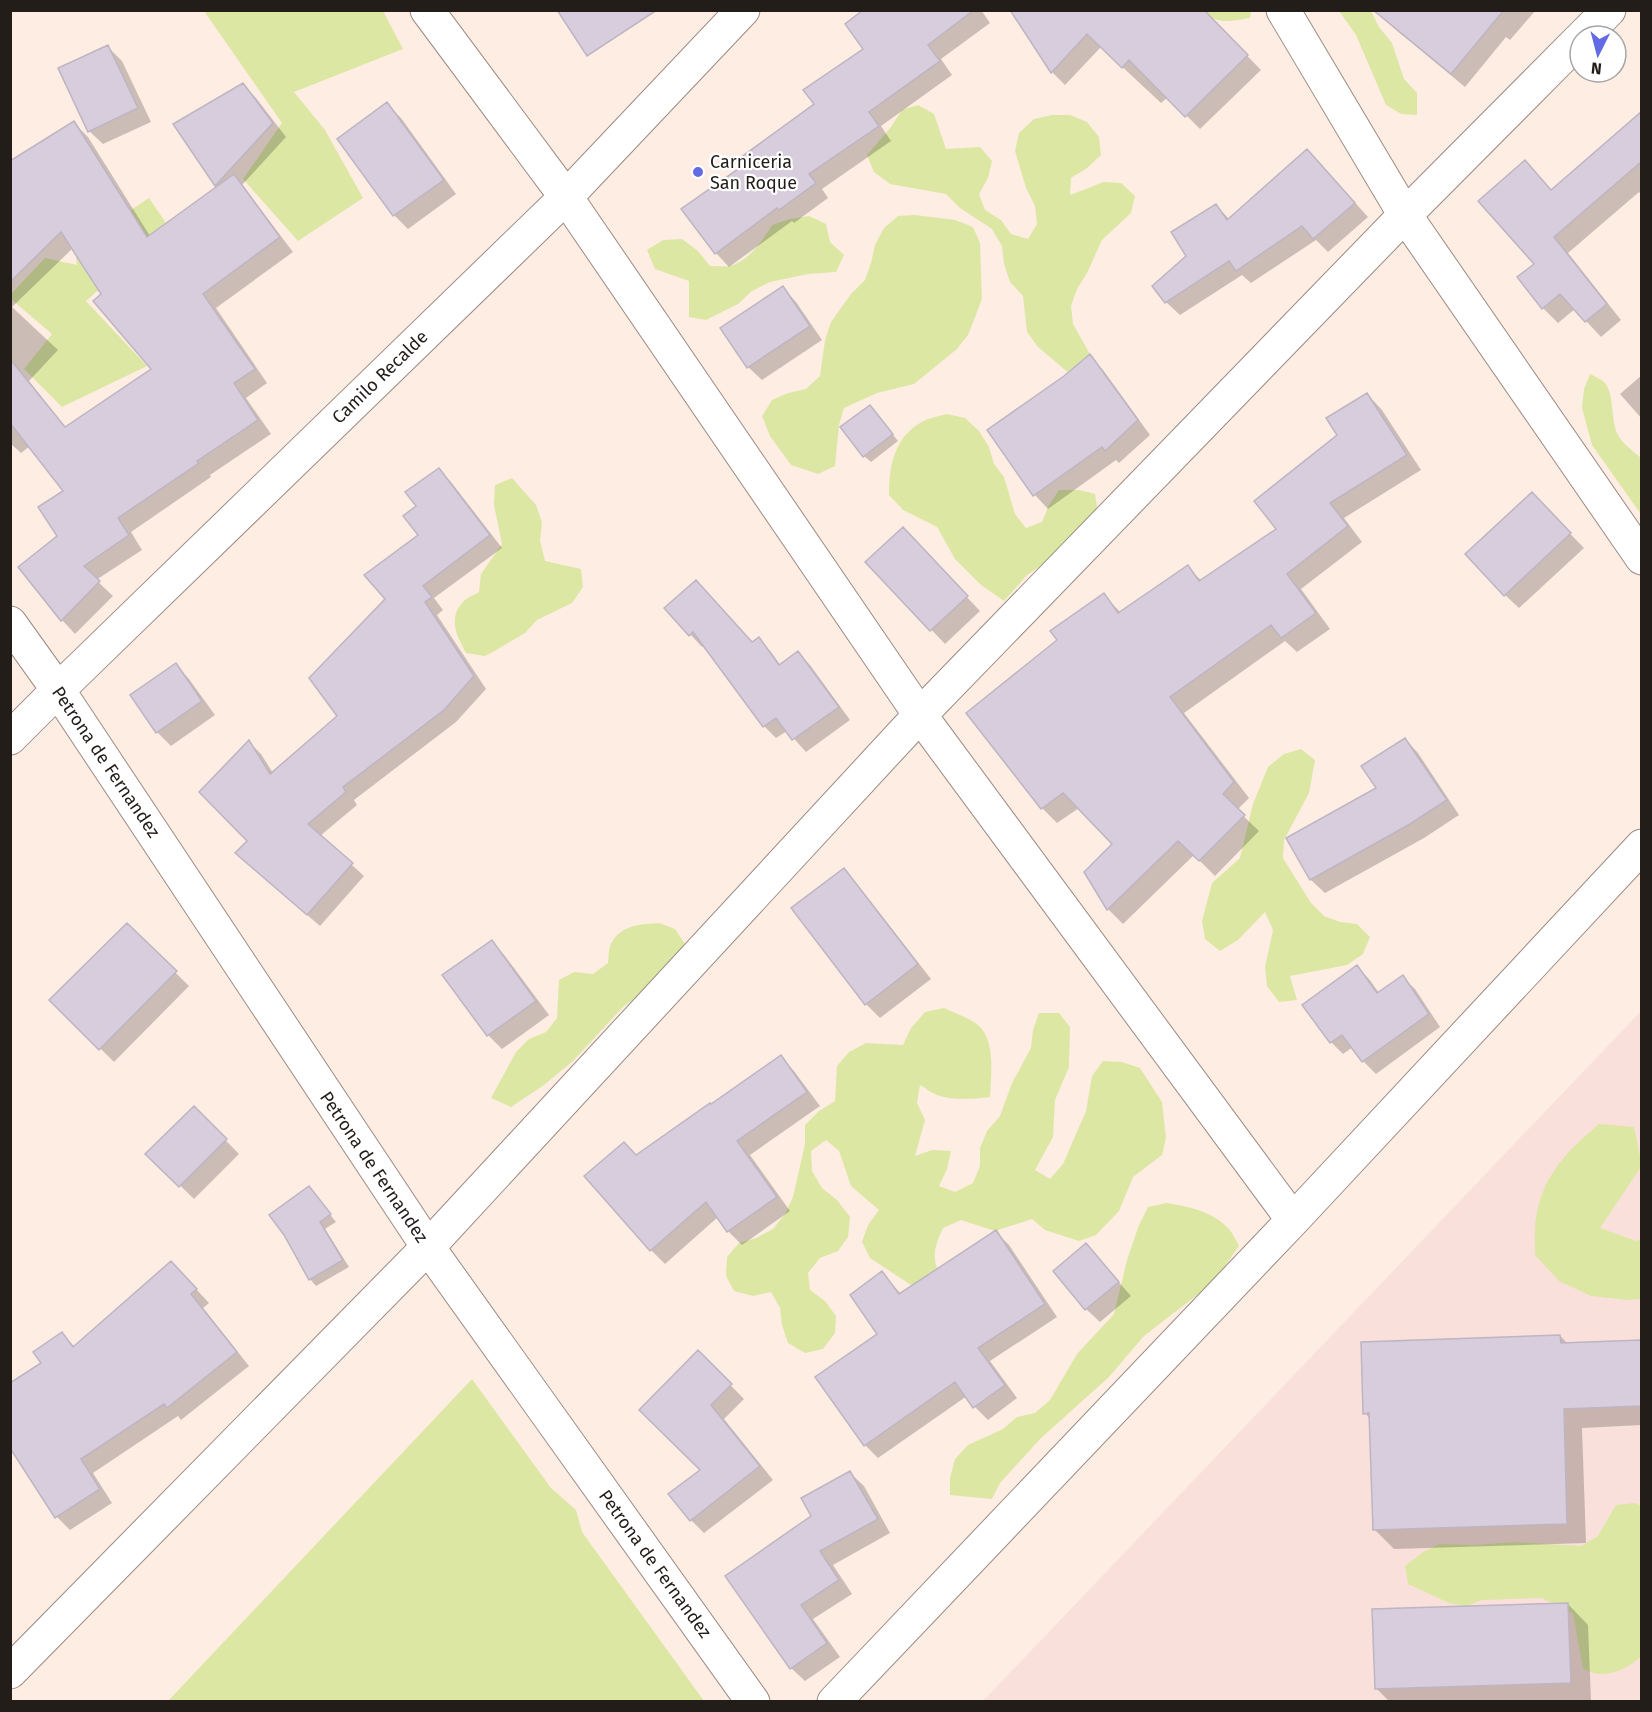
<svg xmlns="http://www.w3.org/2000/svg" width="1652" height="1712" font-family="'Fira Sans',sans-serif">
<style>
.education{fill:#fae0db}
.green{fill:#dde7a4}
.shadow{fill:#0003;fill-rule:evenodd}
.building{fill:#d8cddc;stroke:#beb4c2;stroke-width:1.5}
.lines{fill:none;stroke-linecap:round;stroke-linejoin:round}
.minor-casing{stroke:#9b8b82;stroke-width:35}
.minor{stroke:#fff;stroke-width:33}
.poi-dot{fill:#626be3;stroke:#fff;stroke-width:2}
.labels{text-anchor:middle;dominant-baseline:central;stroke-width:4.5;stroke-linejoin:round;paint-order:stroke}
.poi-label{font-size:18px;fill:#231d19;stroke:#fff;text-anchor:start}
.street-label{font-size:18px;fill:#231d19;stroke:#fff}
</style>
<rect width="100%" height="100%" fill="#feede3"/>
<path class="education" d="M1641 1011V1701H983Z"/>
<path class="green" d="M204 11H383L403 49 294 92 325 130 363 198 298 241 243 179 282 123Z
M1198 11H1251L1250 18C1227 22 1219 24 1198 11Z
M1339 11H1371L1379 27 1392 43 1404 79 1417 93V115L1401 114 1386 105 1356 35Z
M918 105 934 114 946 149 980 147 992 161 988 178 979 194 985 210 1001 220 1011 234 1028 239 1037 224 1035 206 1026 188 1015 151 1019 133 1034 119 1052 115H1070L1087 122 1099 137 1101 155 1087 168 1071 178 1070 195 1104 182 1121 183 1135 196 1131 213 1102 240 1087 273 1077 289 1071 306 1073 324 1090 354 1081 362 1071 375 1038 347 1027 332 1023 296 1010 282 1004 264 1002 246 992 229 960 208 946 194 890 184 874 172 867 155 891 127 902 110Z
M149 198 172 232 162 233 86 301 147 366 62 407 24 369 52 334 11 299V294L45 258 77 265 75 247Z
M915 215 955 220 973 227 980 243 982 299 968 335 957 349 914 384 877 393 844 408 839 425 835 466 818 474 791 465 770 436 762 416 772 400 788 393 806 389 820 376 825 340 831 322 851 294 865 280 871 263 875 245 884 228 898 216Z
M809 216 826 224 830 242 844 255 836 272 808 274 770 282 752 291 738 304 706 320 689 317V281L655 269 647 250 663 240 682 239 698 251 710 266C716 266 724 267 730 266 749 261 763 240 772 225L790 219Z
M1590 374C1594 376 1599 378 1603 381 1615 391 1610 420 1618 435 1623 444 1633 451 1641 458V512L1640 513 1592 445 1582 408 1584 389Z
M947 414 965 418 979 431 989 447 994 464 1004 477 1015 514 1026 528 1042 522 1049 505 1059 490H1079L1095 494 1098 512 1086 526 1056 550 1044 564 1027 575 1004 601 981 585 955 559 937 527 903 510 889 495C889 464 895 433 928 419 934 417 940 416 947 414Z
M512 478 536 505 542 522 540 541 545 561 581 569 583 587 572 603 537 620 525 633 491 653 485 656 466 653C457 637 448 619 462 603 466 598 474 595 479 592L481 574 502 544 494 505 495 485Z
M1301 749 1315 760 1309 793 1284 840 1283 858 1311 903 1324 916 1340 922 1357 924 1370 937 1363 954 1347 965 1290 976 1297 1000 1279 1002 1267 986 1265 967 1273 930 1265 912 1238 940 1220 951 1205 939 1202 921 1212 883 1240 858 1253 804 1268 767 1284 754Z
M659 923 675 929 685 944 681 960 667 975 623 1007 573 1061 544 1085 511 1107 491 1098 516 1052 529 1039 546 1032 557 1018 559 980 574 972 593 974 608 963C609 958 608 949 611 944 620 925 641 924 659 923Z
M944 1008C955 1013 969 1018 978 1025 996 1040 991 1076 990 1097 972 1099 955 1101 937 1095 931 1093 926 1088 920 1085L917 1103 925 1120 915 1156 932 1150 951 1151 947 1169 939 1186 955 1192 973 1183 980 1166V1148L987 1131 1000 1116 1012 1083 1031 1048 1033 1030 1039 1013H1059L1070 1027 1069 1067 1055 1100 1053 1137 1035 1170 1050 1179 1063 1164 1086 1111 1092 1076 1103 1061 1122 1062 1140 1068 1162 1102 1166 1138 1162 1155 1133 1177 1119 1211 1096 1235 1079 1241 1045 1230 1032 1219 995 1231 961 1220 943 1228C927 1262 936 1266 953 1296L914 1287 870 1258 862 1242 868 1225 879 1210 851 1186 839 1151 826 1140 811 1151 812 1171 822 1188 837 1200 850 1217 848 1237 838 1251 820 1258 808 1273 810 1290 825 1301 836 1316 835 1333 823 1349 805 1353 788 1343 782 1325 780 1308 771 1292 753 1296 734 1291 726 1276 727 1257 739 1243 756 1238 773 1229 785 1214 793 1197 805 1144V1125L819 1111 835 1101 837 1066 849 1052 866 1043 903 1045 911 1028 925 1012Z
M1599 1124 1634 1127 1641 1161V1167L1600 1228 1636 1241 1641 1239V1299L1627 1300 1591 1296 1559 1281 1535 1255C1535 1243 1534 1230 1536 1218 1542 1176 1568 1150 1599 1124Z
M1166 1203C1188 1206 1214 1212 1229 1229 1233 1234 1236 1240 1239 1246L1218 1276 1205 1289 1144 1336 1109 1377 1040 1439 1000 1483 992 1499 950 1495V1478L955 1459 968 1445 1003 1429 1017 1417 1035 1413 1050 1400 1077 1354 1114 1314 1127 1260 1139 1225 1148 1207Z
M472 1379 551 1488 576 1510 582 1532 704 1701H168Z
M1634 1503 1642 1506 1641 1656C1632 1666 1616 1674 1602 1674 1596 1675 1589 1671 1583 1669L1573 1614 1542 1598 1482 1600 1466 1606 1449 1603 1408 1584 1405 1566 1423 1552 1439 1544 1476 1545 1515 1542 1581 1546 1598 1536 1616 1505Z"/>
<path class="shadow" d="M866 10H981L990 23 941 59 952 75 881 126 891 141 822 189 828 198 794 223 792 221 729 267 716 253 747 165 816 105 865 49Z
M1076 10 1220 28 1261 70 1200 129 1168 97 1161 103 1101 47 1065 85 1052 72Z
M1385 10H1536L1510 40 1506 37 1465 87 1395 29 1381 16Z
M108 47 122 61 151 122 103 144 89 131Z
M243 85 256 98 286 137 242 185 293 252 216 308 267 383 246 398 271 434 210 475 211 477 131 532 142 550 96 580 113 596 75 634 62 620 20 567 59 536 65 491 30 446 21 453 10 443V162L74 123 88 137 150 236 218 187 216 185ZM73 248 153 369 66 428 29 381 58 350 12 307Z
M387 104 401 118 456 194 408 229 394 215 339 139Z
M1641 115 1642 196 1639 192 1568 253 1621 320 1601 337 1575 309 1558 323 1543 308 1536 265 1525 162 1552 191Z
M1321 165 1368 217 1328 252 1316 240 1251 283 1242 275 1180 315 1166 302 1216 205 1230 220Z
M783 288 796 302 822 340 762 380 748 367Z
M1089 356 1103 370 1150 435 1119 463 1116 460 1048 509 1035 495 989 431 1065 378Z
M1642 375V419L1620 394Z
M1367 394 1382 410 1421 470 1344 518 1362 542 1301 589 1330 629 1297 652 1285 641 1184 713 1249 798 1237 810 1259 831 1215 876 1194 855 1123 924 1108 909 1114 844 1079 808 1057 823 1042 808 1059 640 1104 595 1121 613 1187 567 1202 581 1278 529Z
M876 413 898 441 871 462 864 456Z
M439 470 451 482 502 548 434 598 443 610 437 615 486 689 456 722 354 800 357 805 320 836 364 876 320 926 249 865V742L261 754 273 773 340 716 387 599 420 535 418 506Z
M1545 508 1584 548 1519 608 1505 595Z
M916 543 980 611 945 644 867 562Z
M666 608 753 644 759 639 771 652 781 666 798 653 810 665 850 720 806 752 787 731 776 738 764 726 705 645 702 647Z
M176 665 189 679 215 715 171 746 157 732Z
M1405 739 1418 753 1459 815 1424 838 1325 893 1311 880 1378 789Z
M844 870 857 884 931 979 880 1018 866 1004Z
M127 925 189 986 114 1062 52 1000Z
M492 942 505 956 549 1015 502 1049 488 1035Z
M1357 967 1369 979 1379 993 1402 977 1415 989 1440 1027 1376 1074 1363 1061 1353 1047 1343 1054 1331 1042Z
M781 1057 794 1071 820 1106 750 1155 790 1211 742 1245 728 1231 718 1217 665 1264 651 1250 636 1156Z
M194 1108 239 1154 194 1199 148 1154Z
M309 1188 336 1222 325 1229 349 1267 316 1286 310 1279Z
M996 1232 1009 1245 1057 1317 990 1361 1017 1398 988 1420 975 1407 967 1396 878 1458 865 1445 818 1378 879 1334 882 1273 901 1294Z
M1086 1245 1131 1296 1100 1322 1086 1309Z
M184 1276 209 1303 203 1308 249 1366 181 1420 178 1416 93 1473 112 1503 70 1530 57 1517 43 1364 62 1334 75 1347Z
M1560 1336 1568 1344 1642 1342V1425L1582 1428 1586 1543 1394 1549 1375 1530 1370 1419 1365 1413Z
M698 1352 744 1399 724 1419 773 1480 704 1533 691 1520 702 1470Z
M850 1473 864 1486 890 1533 833 1565 852 1594 813 1619 840 1657 805 1681 791 1668 813 1516Z
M1568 1604 1588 1625 1591 1702H1390L1377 1689Z"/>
<path class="building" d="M557 10H657L587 56Z
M863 10H974L928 45 940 61 869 112 879 126 809 174 816 183 779 210 777 208 715 254 681 209 745 164 740 158 814 104 803 90 863 49 845 24Z
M1010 10H1204L1248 55 1185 117 1129 60 1122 68 1087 34 1051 73Z
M1373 10H1504L1451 74Z
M108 45 138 108 88 132 58 68Z
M243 83 273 123 215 186 173 124Z
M387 102 444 180 393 216 337 139Z
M1641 112V162L1554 237 1607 304 1585 322 1560 294 1542 309 1517 277 1534 264 1478 201 1525 160 1551 190Z
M74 121 147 237 234 174 280 237 203 294 255 369 234 383 258 420 197 461 199 463 118 518 129 535 84 566 100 581 61 621 18 567 57 536 38 507 63 491 10 423V359L65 427 151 369 93 301 101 294 61 232 10 282V161Z
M1307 149 1355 203 1313 239 1302 226 1236 271 1229 261 1165 303 1152 286 1186 256 1171 232 1216 204 1227 220Z
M783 286 810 326 747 368 720 328Z
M1090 354 1138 420 1105 451 1102 447 1033 496 987 430 1064 376Z
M1367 393 1407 455 1330 503 1348 526 1287 574 1316 613 1281 638 1271 625 1170 697 1234 782 1223 794 1245 815 1199 861 1178 841 1107 910 1084 872 1112 844 1063 793 1041 809 966 713 1057 640 1050 631 1104 593 1118 613 1188 565 1199 581 1276 529 1254 501 1337 435 1326 418Z
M870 405 893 434 863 457 840 427Z
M439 468 490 535 423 586 432 597 425 602 474 676 444 710 343 787 346 792 308 824 353 863 307 915 235 853 247 841 199 792 249 740 270 774 337 716 309 678 385 599 364 575 418 535 403 516 416 506 405 492Z
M1532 492 1571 533 1504 596 1465 554Z
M903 527 968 596 930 631 865 562Z
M696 580 752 642 759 637 779 665 798 651 839 707 792 740 776 718 763 727 693 632 689 636 664 608Z
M176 663 202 701 156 733 130 695Z
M1405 738 1447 800 1410 824 1310 880 1286 838 1376 788 1361 766Z
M844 868 918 964 865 1005 791 908Z
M127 923 177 971 99 1050 49 1000Z
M492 940 536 1001 487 1036 442 975Z
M1357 965 1377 993 1403 975 1429 1014 1362 1062 1342 1035 1330 1043 1302 1005Z
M781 1055 807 1092 737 1141 777 1197 727 1232 706 1202 650 1251 584 1176 624 1142 636 1155 710 1103 711 1104Z
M194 1106 227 1139 179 1187 145 1154Z
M309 1186 331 1214 320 1222 343 1260 309 1280 284 1235 269 1215Z
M996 1230 1045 1304 978 1348 1005 1385 973 1408 955 1382 864 1446 815 1377 877 1334 850 1295 882 1271 899 1294Z
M1086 1243 1119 1282 1085 1310 1053 1271Z
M171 1261 197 1289 191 1294 237 1352 167 1408 164 1404 81 1459 100 1489 55 1518 10 1448V1383L41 1363 33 1352 62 1332 73 1347Z
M1560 1335 1561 1343 1641 1340V1406L1564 1409 1567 1524 1373 1530 1369 1413 1363 1414 1361 1342Z
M698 1350 732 1384 711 1405 760 1466 690 1521 668 1494 700 1470 639 1410Z
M850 1471 878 1519 820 1551 839 1580 801 1605 827 1643 790 1669 725 1576 811 1516 801 1498Z
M1568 1603 1571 1683 1375 1689 1372 1609Z"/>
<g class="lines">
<defs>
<path id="minor" d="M427 10 566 197 920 715 1293 1220
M1283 10 1405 215 1642 558
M1583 36 1609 10
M10 623 58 690 428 1247 753 1702
M10 738 58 690 566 197 743 10
M10 1672 428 1247 920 715 1405 215 1580 39
M834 1702 1293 1220 1642 846"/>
</defs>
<use href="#minor" class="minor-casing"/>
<use href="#minor" class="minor"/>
</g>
<circle class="poi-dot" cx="698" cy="172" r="6"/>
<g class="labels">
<g class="poi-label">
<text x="710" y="162">Carniceria<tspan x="710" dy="21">San Roque</tspan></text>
</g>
<g class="street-label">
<text transform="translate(380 377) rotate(-44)">Camilo Recalde</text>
<text transform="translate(106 762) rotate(56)">Petrona de Fernandez</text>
<text transform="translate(374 1167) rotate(56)">Petrona de Fernandez</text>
<text transform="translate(655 1564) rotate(54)">Petrona de Fernandez</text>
</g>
</g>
<rect width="1652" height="1712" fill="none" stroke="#231d19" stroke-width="24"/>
<g transform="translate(1598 54) rotate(186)"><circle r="28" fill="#ffffff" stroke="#a7a5a3" stroke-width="1.5"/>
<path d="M0-4.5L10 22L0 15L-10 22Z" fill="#626be3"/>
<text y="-9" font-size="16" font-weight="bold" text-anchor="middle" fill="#231d19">N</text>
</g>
</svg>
